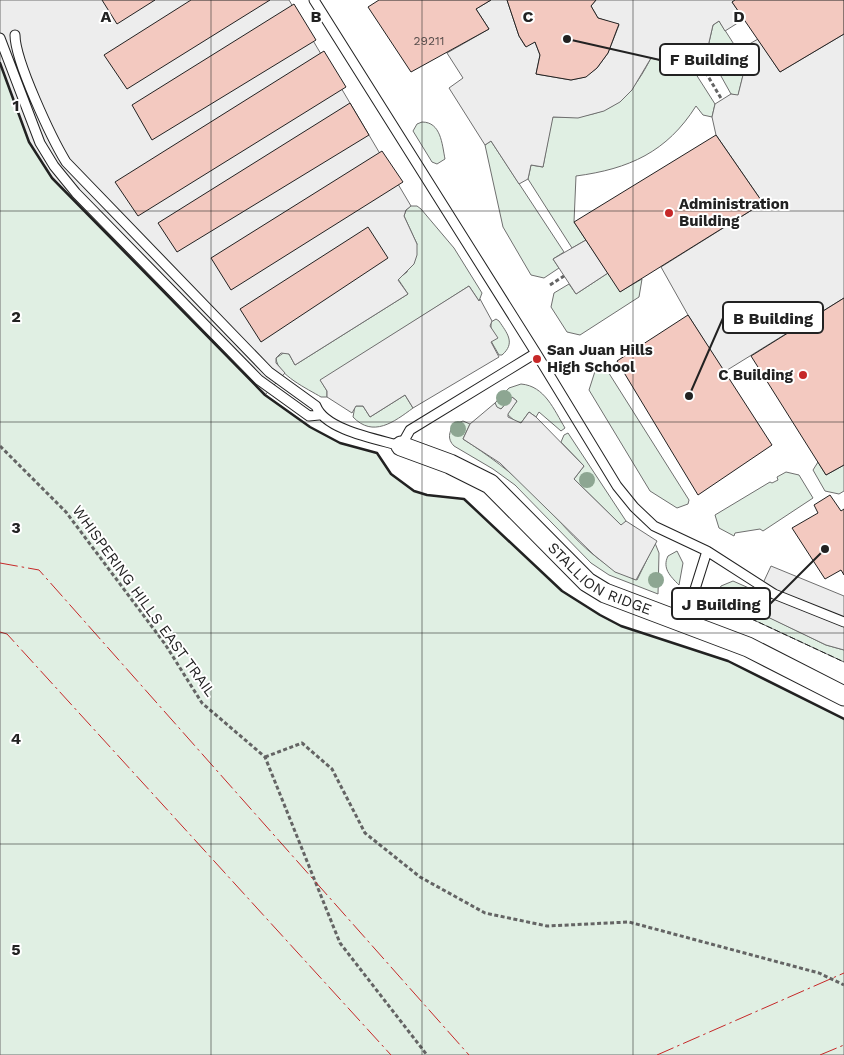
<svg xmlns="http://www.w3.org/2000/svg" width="844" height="1055" font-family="'Work Sans',sans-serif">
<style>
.green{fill:#e0efe3;stroke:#6f6f6f}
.parking{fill:#ededed;stroke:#6f6f6f}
.building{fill:#f3c9c0;stroke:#222}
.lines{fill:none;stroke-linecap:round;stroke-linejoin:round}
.service-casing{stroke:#222;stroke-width:11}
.minor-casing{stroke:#222;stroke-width:21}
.path{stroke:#646464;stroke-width:3;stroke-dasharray:4 2.5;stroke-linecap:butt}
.service{stroke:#fff;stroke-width:9}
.minor{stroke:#fff;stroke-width:19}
.fence{stroke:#222;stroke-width:1;stroke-dasharray:6 2.5;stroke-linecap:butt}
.wall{stroke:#222;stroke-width:2.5}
.power{stroke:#c62828;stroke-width:1;stroke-dasharray:18 4 2.5 4;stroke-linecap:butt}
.tree{fill:#8da692}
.grid{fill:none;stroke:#222;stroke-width:1;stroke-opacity:0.55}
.poi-dot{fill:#c62828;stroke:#fff;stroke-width:2}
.labels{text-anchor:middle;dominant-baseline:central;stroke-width:4;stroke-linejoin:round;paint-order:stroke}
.number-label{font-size:12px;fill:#564c4a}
.poi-label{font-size:15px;font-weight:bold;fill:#222;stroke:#fff;text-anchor:start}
.street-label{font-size:15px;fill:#222;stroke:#fff}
.grid-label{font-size:16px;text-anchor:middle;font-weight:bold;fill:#222;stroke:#fff;stroke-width:4;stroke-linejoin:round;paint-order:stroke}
.leader{fill:none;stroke:#222;stroke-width:2}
.callout-dot{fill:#222;stroke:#fff;stroke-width:2}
.callout{fill:#fff;stroke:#222;stroke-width:2}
.callout-label{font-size:16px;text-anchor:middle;font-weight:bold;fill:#222}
</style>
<rect width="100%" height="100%" fill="#fff"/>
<path class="green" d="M719 21 746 63 738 96 731 94 707 51 713 25Z
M651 58 692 68 715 104 712 117 703 115 696 106C667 152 629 169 576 176L574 222 586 240 572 248 528 179 531 165 543 167 552 117C605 119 627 105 651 58Z
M0 63 29 142 52 178 265 395 310 427 340 443 377 453 391 474 414 491 427 495 464 499 562 591 600 615 621 626 728 661 844 719V1055H0Z
M422 122C441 122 442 144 445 159L437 164 432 162 413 131 417 124Z
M491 141 564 252 553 259 559 268 544 278 531 275 503 227 485 145Z
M411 206H417L421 209 454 248 482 293 479 301 469 286 321 381 327 391V397H321C308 389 277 375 276 358L285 352 289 354 295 365 408 294 398 279 407 272 417 244 404 216 406 210Z
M608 273 621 291 642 279 639 297 580 335 567 332 551 307 554 293 569 284 576 294Z
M496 319 499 321C507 333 516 343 502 355H499L491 341V322Z
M597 365 605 367 689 500 688 504 677 508 650 491 589 390Z
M521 384C545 386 554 410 565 428L561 431 539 412 536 417 529 412 521 423H517L507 414 517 401 512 397 501 409 497 408 495 403 509 388Z
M405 395 413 408C394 422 373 438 353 417L355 406H363L370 417Z
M463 421 470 424 463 439C488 455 511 472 533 493 567 527 589 562 637 580L655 543 659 553 658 594 609 575 591 563 515 485 493 469 454 446C447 439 449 432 454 424Z
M568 433 626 521 624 525H621L574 479 584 466 561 442 564 435Z
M818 462 826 475 844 465V491L839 494 825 491 813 470Z
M786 472 799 475 813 498 763 531 760 529 735 533 734 536 719 528 715 515 770 482 772 483 778 480 777 477Z
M677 551 683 563 679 585C670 576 662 568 668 556Z
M733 581 758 592 752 609 826 645 844 650V662L728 608 723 595H716L721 586Z"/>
<path class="parking" d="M0 0H289L411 206 406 210 404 216 417 244V255L414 264 398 280 408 294 295 365 289 354 281 353 276 358V363L285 373 265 395 52 178 29 142 0 63Z
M491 0H507L519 36 525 46 535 42 540 55 536 74 571 80 585 77 597 68 608 53 619 25 598 18 591 6 596 0H735L732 2 744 19 725 31 719 21 713 25 707 51 708 55 688 67 651 58 632 90 620 102 604 111 578 118 553 117 543 167 531 165 528 179 519 184 491 141 485 145 449 88 463 78 447 53 489 29 476 9Z
M844 34V298L724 372 688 315 661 267 763 203 716 135 712 117 715 104 731 94 738 95 746 63 739 50 758 39 780 72Z
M586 240 608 273 576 294 553 259Z
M469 286 479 301 480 299 492 321 490 326 498 338 491 342 499 357 413 408 405 395 370 417 363 406H356L352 413 327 397V391L320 380Z
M512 397 517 401 508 414V417L521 423 529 412 536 417 584 466 574 479 621 525 626 521 657 541 636 580 615 572 594 555 500 463 463 439 470 424 495 403 497 407 501 409Z
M771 566 844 596V650L826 645 751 609Z"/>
<path class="building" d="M102 0H155L117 24Z
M191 0H270L127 89 104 55Z
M379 0H491L476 9 489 29 411 72 368 7Z
M507 0H596L591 6 598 18 619 24 608 53 597 68 586 77 571 80 536 74 540 55 535 42 526 47 519 36Z
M735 0H844V34L780 72 732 2Z
M294 4 316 40 152 140 132 105Z
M324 51 346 87 138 216 115 182Z
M350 103 369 135 177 252 158 223Z
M716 135 763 203 620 292 574 222Z
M382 151 403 182 231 290 211 258Z
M368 227 388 258 261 342 240 309Z
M844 298V465L826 475 751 356Z
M688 315 772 445 698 495 617 361Z
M830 495 841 511 844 509V575L841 570 825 579 792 528 818 513 814 505Z"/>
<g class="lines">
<defs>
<path id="service" d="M314 0 536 353 617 486 634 507 654 526 707 551 774 594 844 622
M15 35C15 61 52 139 66 162L269 372 316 406C325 430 377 439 401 446L410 430 536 353
M0 38 40 143 54 166 76 193 259 380 309 416 319 415
M684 624 707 551"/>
<g id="minor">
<path id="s1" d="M401 446 450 464 490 484 587 582 605 593 748 647 844 696"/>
</g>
</defs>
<use href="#service" class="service-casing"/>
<use href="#minor" class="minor-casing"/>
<path class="path" d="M699 61 722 100
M550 285 564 276
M0 446 66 512 165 644 202 703 265 757 340 943 427 1055
M265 757 302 743 332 769 365 833 420 877 485 913 547 926 629 922 819 973 844 985"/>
<use href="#service" class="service"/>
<use href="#minor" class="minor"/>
<path class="fence" d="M728 608 844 662"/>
<path class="wall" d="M0 63 29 142 52 178 265 395 310 427 340 443 377 453 391 474 414 491 427 495 464 499 562 591 600 615 621 626 728 661 844 719"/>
<path class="power" d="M0 563 39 570 469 1055
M0 632 7 634 391 1055
M657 1055 844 973
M820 1055 844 1045"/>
</g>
<g class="tree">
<circle cx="504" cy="398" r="8"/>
<circle cx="458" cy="429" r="8"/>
<circle cx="587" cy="480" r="8"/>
<circle cx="656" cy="580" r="8"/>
</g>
<path class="grid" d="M211 0V1055M422 0V1055M633 0V1055M0 211H844M0 422H844M0 633H844M0 844H844"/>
<g class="poi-dot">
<circle cx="669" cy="213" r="5"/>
<circle cx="537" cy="359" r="5"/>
<circle cx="803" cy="375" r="5"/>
</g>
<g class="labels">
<g class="number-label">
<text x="429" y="41">29211</text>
</g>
<g class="poi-label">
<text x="679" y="204">Administration<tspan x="679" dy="17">Building</tspan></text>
<text x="547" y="350">San Juan Hills<tspan x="547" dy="17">High School</tspan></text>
<text x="793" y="375" text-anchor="end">C Building</text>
</g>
<g class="street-label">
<text stroke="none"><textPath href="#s1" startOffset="244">STALLION RIDGE</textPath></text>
<text transform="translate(144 601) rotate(54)">WHISPERING HILLS EAST TRAIL</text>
</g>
</g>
<g class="grid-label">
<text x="106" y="22">A</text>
<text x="316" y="22">B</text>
<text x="528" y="22">C</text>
<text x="739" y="22">D</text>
<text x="16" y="111">1</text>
<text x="16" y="322">2</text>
<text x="16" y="533">3</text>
<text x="16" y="744">4</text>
<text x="16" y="955">5</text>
</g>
<path class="leader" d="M567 39L660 60M689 396L723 318M825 549L770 604"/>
<g class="callout-dot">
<circle cx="567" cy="39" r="5"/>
<circle cx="689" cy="396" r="5"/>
<circle cx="825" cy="549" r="5"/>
</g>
<g class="callout">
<rect x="660" y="44" width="99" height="31" rx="5"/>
<rect x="723" y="302" width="100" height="31" rx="5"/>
<rect x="672" y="588" width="98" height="31" rx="5"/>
</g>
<g class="callout-label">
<text x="709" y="65">F Building</text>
<text x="773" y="324">B Building</text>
<text x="721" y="610">J Building</text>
</g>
</svg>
